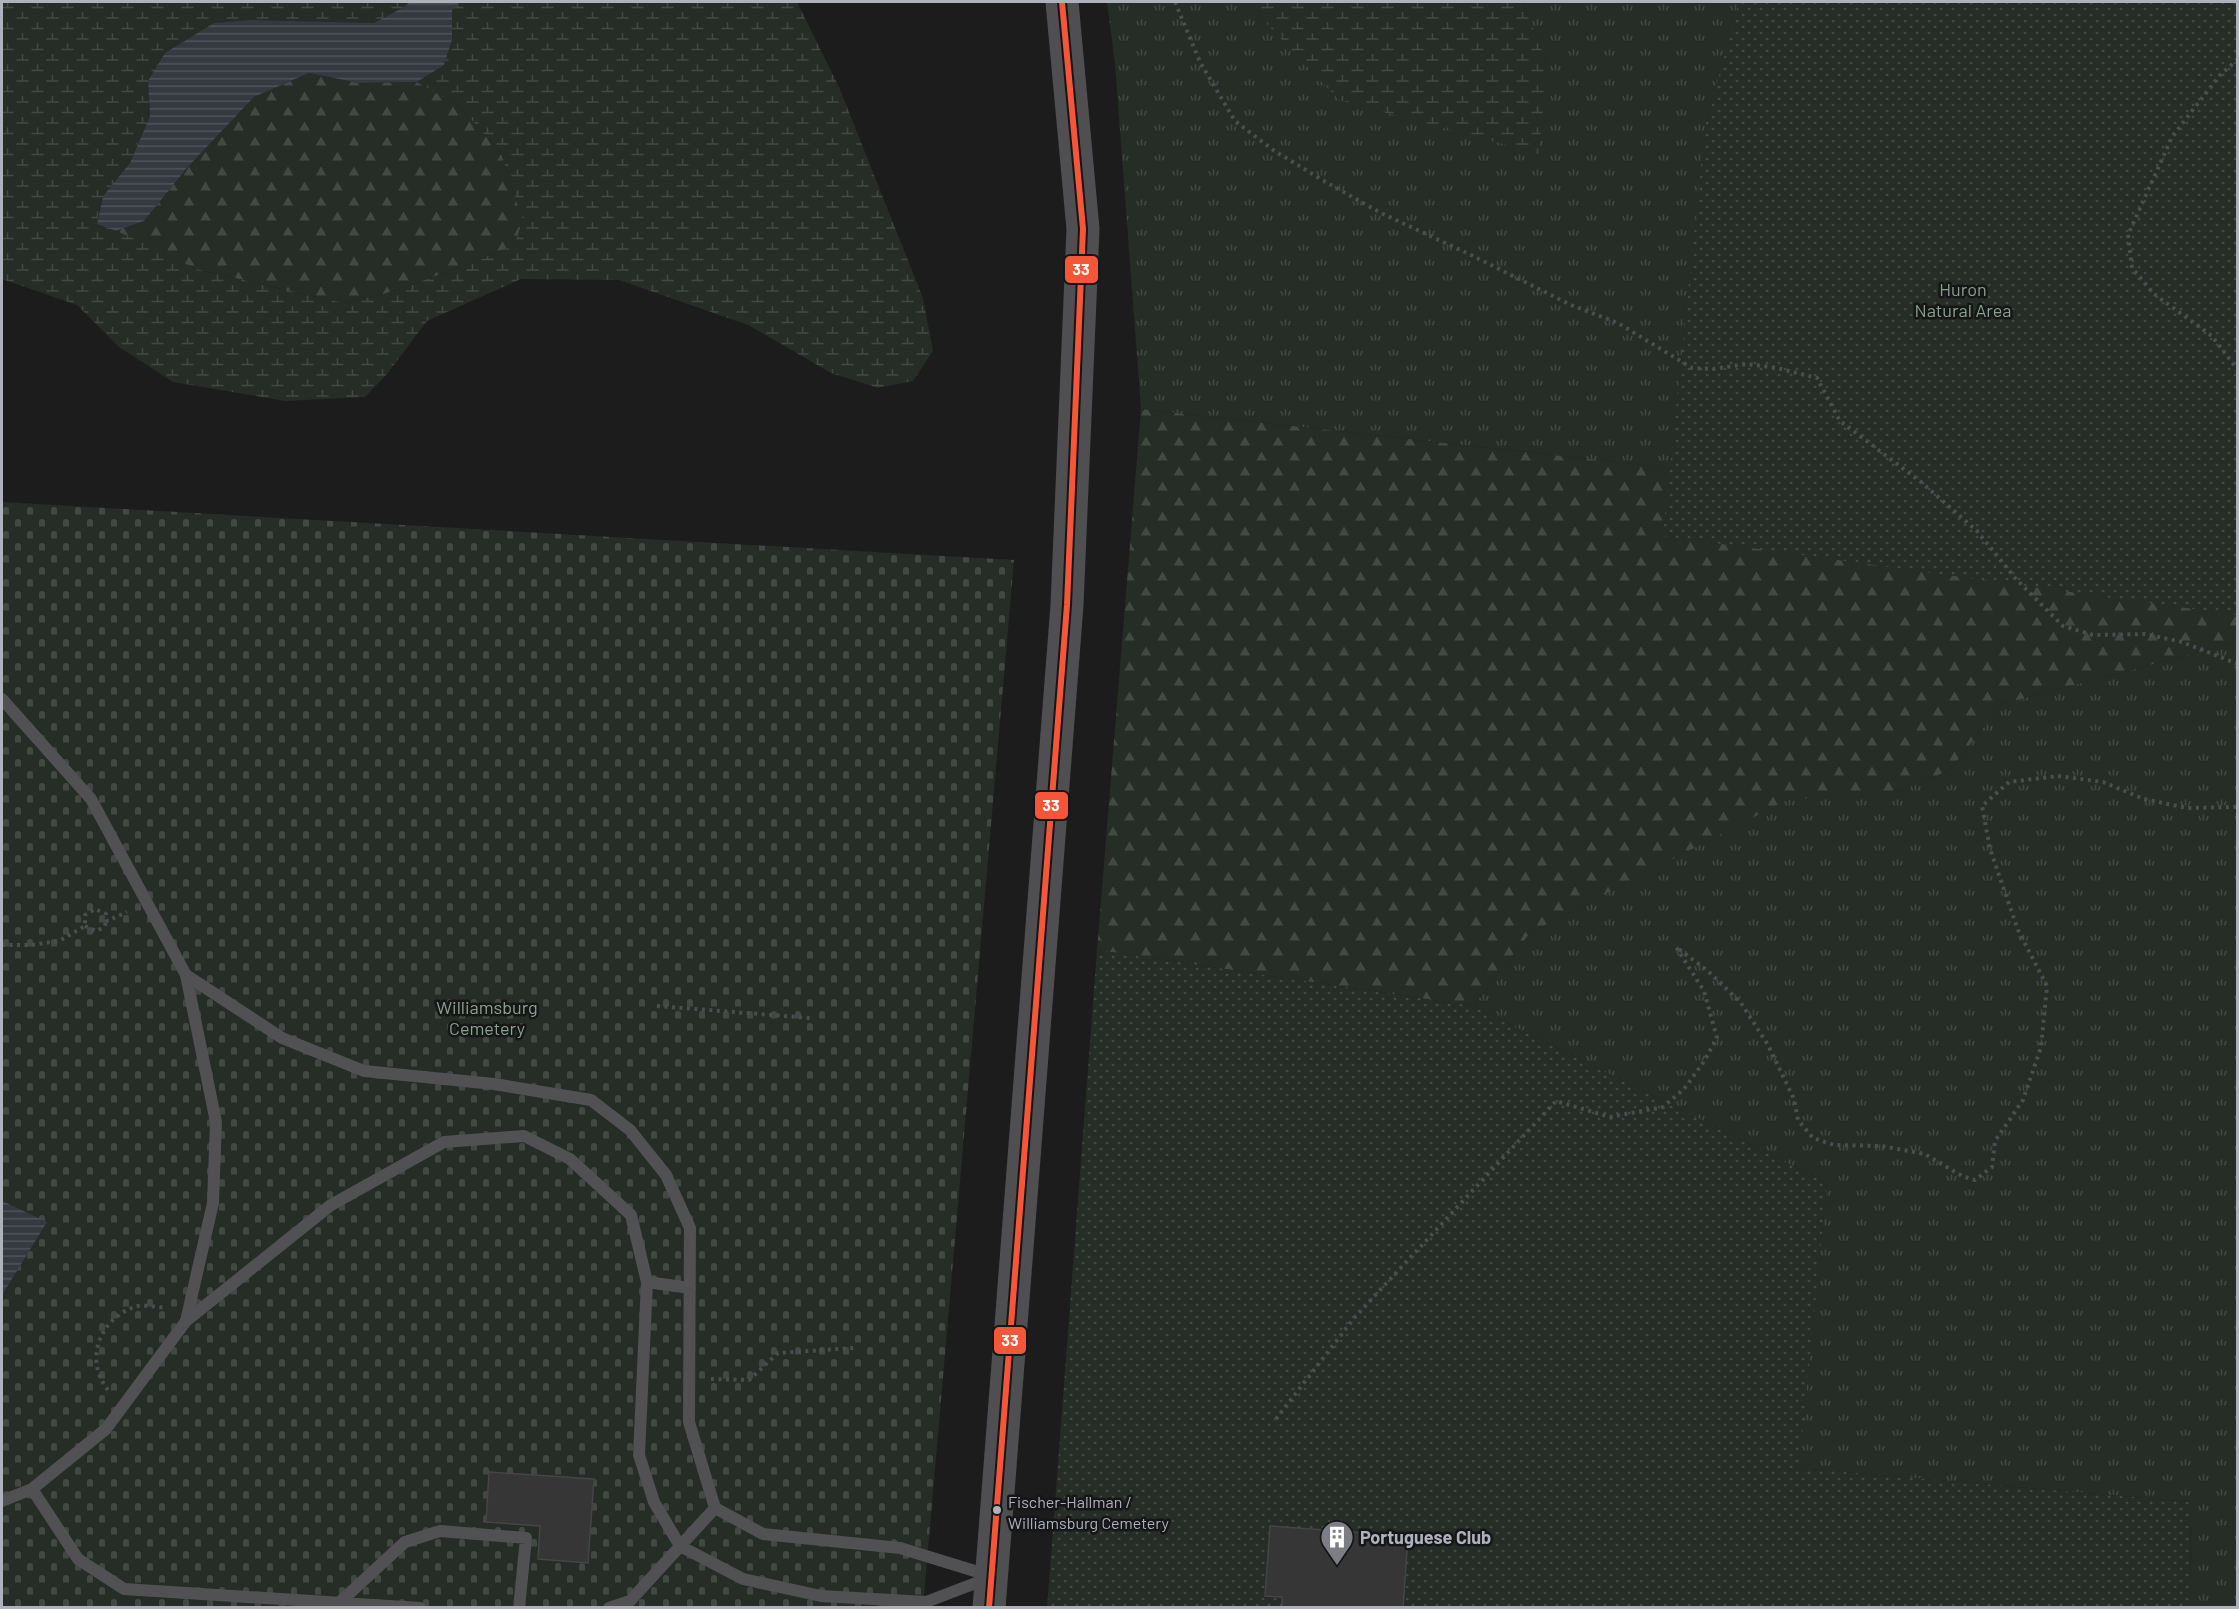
<svg xmlns="http://www.w3.org/2000/svg" width="2239" height="1609" font-family="Barlow,sans-serif">
<style>
.grass{fill:url(#grass-tufts)}
.forest{fill:url(#forest-firs)}
.wetland{fill:url(#wetland-marsh)}
.cemetery{fill:url(#cemetery-stones)}
.park{fill:url(#park-dots)}
.water{fill:url(#water-rules)}
.building{fill:#363637;stroke:#454548;stroke-width:1.5}
.lines{fill:none;stroke-linecap:round;stroke-linejoin:round}
.path{stroke:#4c4d4f;stroke-width:4;stroke-dasharray:3 4.5;stroke-linecap:butt}
.service{stroke:#515154;stroke-width:12}
.secondary{stroke:#4f4f52;stroke-width:33}
.bus-1-casing{stroke:#161618;stroke-width:10}
.bus-1{stroke:#f45637;stroke-width:6}
.bus-dot{fill:#afb2bb;stroke:#161618;stroke-width:2}
.labels{text-anchor:middle;dominant-baseline:central;stroke-width:5;stroke-linejoin:round;paint-order:stroke}
.bus-label{font-size:16px;fill:#afb2bb;stroke:#161618;text-anchor:start}
.park-label{font-size:18px;fill:#88a38b;stroke:#161618}
.poi-label{font-size:18px;font-weight:bold;fill:#afb2bb;stroke:#161618;text-anchor:start}
.line-badge{stroke:#161618;stroke-width:2}
.badge-label{font-size:16px;text-anchor:middle;font-weight:bold;fill:#fff}
</style>
<defs>
<pattern id="grass-tufts" width="24" height="20" patternUnits="userSpaceOnUse" patternTransform="scale(1.5)"><rect width="24" height="20" fill="#262c26"/><path d="M3 7l-1-3M5 7V3M7 7l1-3M15 17l-1-3M17 17v-4M19 17l1-3" fill="none" stroke="#434844"/></pattern>
<pattern id="forest-firs" width="22" height="20" patternUnits="userSpaceOnUse" patternTransform="scale(1.5)"><rect width="22" height="20" fill="#262c26"/><path d="M5 1l3.5 6h-7zM16 11l3.5 6h-7z" fill="#434844"/></pattern>
<pattern id="wetland-marsh" width="20" height="14" patternUnits="userSpaceOnUse" patternTransform="scale(1.5)"><rect width="20" height="14" fill="#262c26"/><path d="M1 5h8M5 5V1M11 12h8M15 12V8" fill="none" stroke="#434844"/></pattern>
<pattern id="cemetery-stones" width="16" height="16" patternUnits="userSpaceOnUse" patternTransform="scale(1.5)"><rect width="16" height="16" fill="#262c26"/><path d="M2 7V4a2 2 0 0 1 4 0v3zM10 15v-3a2 2 0 0 1 4 0v3z" fill="#434844"/></pattern>
<pattern id="park-dots" width="8" height="8" patternUnits="userSpaceOnUse" patternTransform="scale(1.5)"><rect width="8" height="8" fill="#262c26"/><path d="M2 2h.1M6 6h.1" fill="none" stroke="#434844" stroke-width="1.8" stroke-linecap="round"/></pattern>
<pattern id="water-rules" width="6" height="5" patternUnits="userSpaceOnUse" patternTransform="scale(1.5)"><rect width="6" height="5" fill="#343a40"/><path d="M0 2.5h6" fill="none" stroke="#4f545a"/></pattern>
</defs>
<rect width="100%" height="100%" fill="#1c1c1c"/>
<path class="grass" d="M1107 2H1251L1266 23 1547 64 1523 2H1854L1669 468 1141 409 1115 64Z
M2237 642V1607H2190L2191 1502 1798 1468 1827 1183 1473 1006 1530 933 1787 799 1902 790 1950 770 2002 704Z"/>
<path class="forest" d="M2237 2V642L2002 704 1950 770 1902 790 1787 800 1530 933 1473 1006 1097 950 1141 409 1669 468 1725 158Z
M309 73 359 83 417 82 460 107 501 153 523 221 514 245 459 268 384 294 343 303 196 269 116 231 144 221 186 169 254 97Z"/>
<path class="wetland" d="M2 2H410L402 8 374 23 249 20 214 23 148 81 150 116 130 163 103 196 97 223 135 239 196 269 343 303 384 294 459 268 514 245 523 221 501 153 460 107 417 82 444 65 452 40 451 10 460 2H797L839 87 923 298 933 351 913 381 878 388 831 373 748 325 619 280 521 279 427 321 387 374 365 397 285 401 173 382 119 347 77 305 2 279Z
M1251 2H1523L1547 64 1539 154 1339 100 1266 23Z"/>
<path class="cemetery" d="M2 502 1014 560 923 1607H2Z"/>
<path class="park" d="M1739 2H2237V615L1663 536 1705 127Z
M1097 950 1473 1006 1827 1183 1799 1468 2191 1502 2190 1607 1047 1608Z"/>
<path class="water" d="M410 2H460L452 10V40L444 65 417 82 359 83 309 73 254 97 186 169 144 221 116 231 97 224 103 196 130 163 150 116 148 81 165 53 214 23 249 20 374 23 402 8Z
M2 1201 47 1222 2 1295Z"/>
<path class="building" d="M489 1472 594 1479 588 1563 538 1559 540 1526 486 1522Z
M1270 1526 1408 1536 1403 1608H1282V1597L1265 1596Z"/>
<g class="lines">
<path class="path" d="M1175 2 1200 62 1235 121 1273 150 1324 181 1381 213 1471 255 1571 305 1618 323 1692 368 1713 369 1747 364 1777 368 1817 378 1840 421 1921 482 1977 531 2015 578 2063 626 2093 635 2145 634 2182 642 2238 664
M2238 59 2220 75 2172 137 2128 235 2132 268 2154 294 2212 336 2238 370
M85 926 96 931 103 928 107 921
M2 945H31L59 941 85 926V915L95 909 106 914 107 921 127 912
M657 1006 810 1018
M711 1379 749 1380 778 1353 854 1348
M108 1390C84 1360 99 1320 134 1307 142 1304 157 1307 166 1308
M1276 1419 1355 1317 1556 1101 1610 1117 1663 1107 1684 1089 1703 1063 1717 1038 1704 991 1676 947 1708 971 1741 1003 1768 1045 1794 1099 1798 1120 1813 1138 1834 1145 1881 1146 1925 1154 1962 1176 1975 1180 1992 1167 1995 1141 2023 1100 2041 1047 2047 986 2018 930 1990 849 1982 806 2009 782 2058 776 2103 782 2144 799 2187 808 2238 807"/>
<path class="service" d="M2 699 91 799 186 975 216 1122 213 1203 186 1321 106 1429 32 1489 2 1501
M186 975 282 1038 364 1071 494 1084 591 1100 630 1130 666 1175 690 1228 689 1422 715 1508 763 1534 900 1548 991 1576
M647 1282 690 1288
M186 1321 331 1205 444 1142 524 1136 570 1159 631 1215 647 1282 639 1455 654 1502 680 1546 743 1579 821 1596 926 1602 989 1578
M32 1489 78 1559 124 1589 420 1608
M340 1602 405 1542 440 1531 526 1538 519 1608
M609 1608 630 1601 715 1508"/>
<path class="secondary" d="M989 1608 1067 605 1083 229 1062 2"/>
<defs>
<path id="bus-1" d="M989 1608 1067 605 1083 229 1062 2"/>
</defs>
<use href="#bus-1" class="bus-1-casing"/>
<use href="#bus-1" class="bus-1"/>
</g>
<defs>
<symbol id="building-pin" viewBox="-11 -11 22 30"><path d="M0 17L-7.5 6A9.5 9.5 0 1 1 7.5 6Z" fill="#7c7e83" stroke="#161618"/><path d="M-4-6H4V6H1V3H-1V6H-4ZM-2.5-4.3h1.7v1.8h-1.7ZM.8-4.3h1.7v1.8H.8ZM-2.5-1h1.7V.8h-1.7ZM.8-1h1.7V.8H.8Z" fill="#fff"/></symbol>
</defs>
<g fill-rule="evenodd">
<use href="#building-pin" x="1318" y="1518" width="38" height="52"/>
</g>
<circle class="bus-dot" cx="997" cy="1510" r="5"/>
<g class="labels">
<g class="bus-label">
<text x="1008" y="1501">Fischer-Hallman /<tspan x="1008" dy="21">Williamsburg Cemetery</tspan></text>
</g>
<g class="park-label">
<text x="1963" y="289">Huron<tspan x="1963" dy="21">Natural Area</tspan></text>
<text x="487" y="1007">Williamsburg<tspan x="487" dy="21">Cemetery</tspan></text>
</g>
<g class="poi-label">
<text x="1360" y="1537">Portuguese Club</text>
</g>
</g>
<g class="line-badge">
<rect x="1064" y="255" width="35" height="29" rx="6" fill="#f45637"/>
<rect x="1034" y="791" width="35" height="29" rx="6" fill="#f45637"/>
<rect x="993" y="1326" width="34" height="29" rx="6" fill="#f45637"/>
</g>
<g class="badge-label">
<text x="1081" y="275">33</text>
<text x="1051" y="811">33</text>
<text x="1010" y="1346">33</text>
</g>
<rect width="2239" height="1609" fill="none" stroke="#afb2bb" stroke-width="6"/>
</svg>
